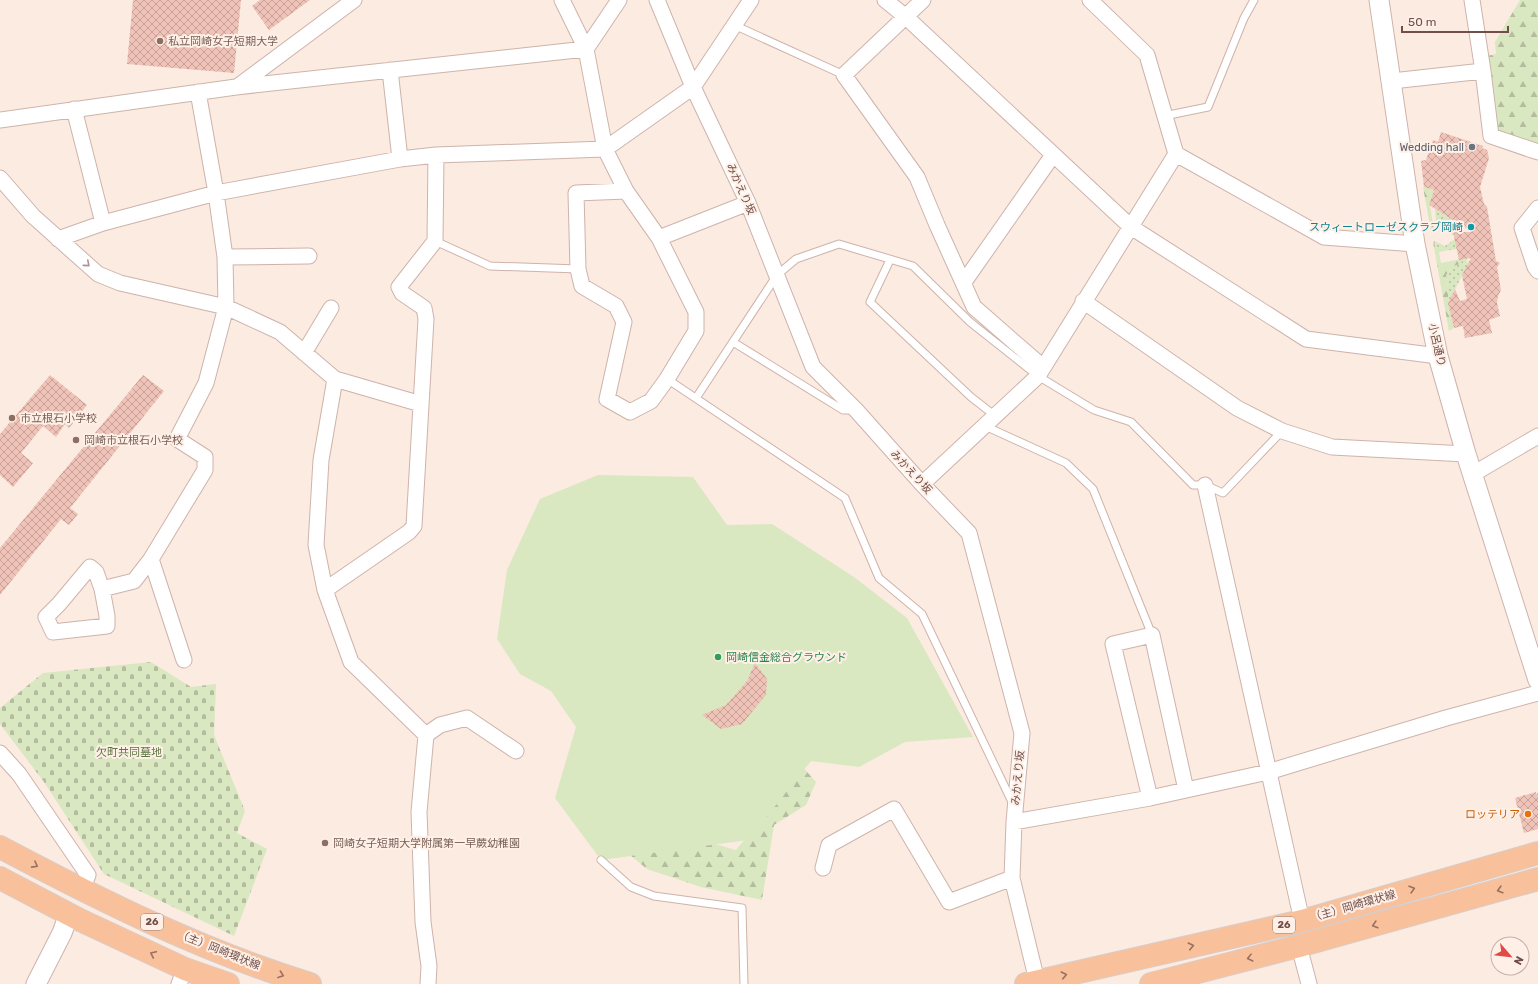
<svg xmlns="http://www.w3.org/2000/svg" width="1538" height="984" font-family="Rubik,'Noto Sans JP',sans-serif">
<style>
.grass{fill:url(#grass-dots)}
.forest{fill:url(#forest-firs)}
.cemetery{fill:url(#cemetery-stones)}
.green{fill:#d9e8c0}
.building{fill:url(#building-cross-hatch)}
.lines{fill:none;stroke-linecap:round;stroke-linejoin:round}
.service-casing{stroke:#ceb3ab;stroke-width:9}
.minor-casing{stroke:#ceb3ab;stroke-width:17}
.tertiary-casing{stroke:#ceb3ab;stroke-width:21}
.primary-casing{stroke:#d7cdcc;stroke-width:24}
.service{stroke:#fff;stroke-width:7}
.minor{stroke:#fff;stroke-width:15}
.tertiary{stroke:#fff;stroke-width:19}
.primary{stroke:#f8c19b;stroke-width:22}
.oneway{stroke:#aa9592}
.oneway2{stroke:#9a7062}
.education-dot{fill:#8d6e63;stroke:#fef0e7;stroke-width:1.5}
.worship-dot{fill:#6b7280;stroke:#fef0e7;stroke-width:1.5}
.culture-dot{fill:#0f9aa8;stroke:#fef0e7;stroke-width:1.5}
.leisure-dot{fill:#2e9e5b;stroke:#fef0e7;stroke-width:1.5}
.food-dot{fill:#e8710a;stroke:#fef0e7;stroke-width:1.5}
.labels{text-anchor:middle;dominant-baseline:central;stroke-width:4;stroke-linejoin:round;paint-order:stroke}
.shield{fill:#fef0e7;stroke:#9b7f78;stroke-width:1}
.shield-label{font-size:10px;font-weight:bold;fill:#714e49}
.education-label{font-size:11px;fill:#785e54;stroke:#fef0e7;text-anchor:start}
.worship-label{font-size:11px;fill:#5b616d;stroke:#fef0e7;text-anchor:end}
.street-label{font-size:11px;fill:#714e49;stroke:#fef0e7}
.culture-label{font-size:11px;fill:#0d838f;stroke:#fef0e7;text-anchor:end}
.leisure-label{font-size:11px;fill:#27864d;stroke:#fef0e7;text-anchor:start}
.park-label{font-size:11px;fill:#5d7742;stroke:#fef0e7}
.food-label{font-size:11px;fill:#c56008;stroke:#fef0e7;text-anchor:end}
</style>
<defs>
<pattern id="grass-dots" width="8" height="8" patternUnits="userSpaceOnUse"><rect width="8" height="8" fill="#d9e8c0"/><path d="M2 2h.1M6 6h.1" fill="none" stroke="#b4be9e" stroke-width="1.8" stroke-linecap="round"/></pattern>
<pattern id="forest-firs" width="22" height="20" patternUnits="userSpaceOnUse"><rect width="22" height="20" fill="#d9e8c0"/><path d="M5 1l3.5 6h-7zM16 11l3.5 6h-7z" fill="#b4be9e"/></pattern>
<pattern id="cemetery-stones" width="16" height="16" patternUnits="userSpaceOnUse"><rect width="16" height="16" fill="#d9e8c0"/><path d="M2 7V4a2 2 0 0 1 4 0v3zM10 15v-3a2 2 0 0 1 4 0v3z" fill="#b4be9e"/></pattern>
<pattern id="building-cross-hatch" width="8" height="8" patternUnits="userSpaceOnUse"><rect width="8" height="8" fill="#f0c3b9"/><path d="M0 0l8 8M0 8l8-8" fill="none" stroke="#c7a198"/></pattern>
</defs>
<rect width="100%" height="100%" fill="#fbebe1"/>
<path class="grass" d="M1435 209 1451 219 1454 235H1452C1449 231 1444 226 1439 230L1436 222Z
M1455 239 1457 249 1450 250 1435 247 1434 241 1445 246Z
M1465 254 1468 264 1448 303V287L1446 275 1454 266 1460 264Z"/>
<path class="forest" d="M1520 0H1538V144L1495 129 1487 56 1496 54 1495 42Z
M1423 187 1434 190 1429 205 1430 206 1434 230 1433 233 1431 232Z
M1434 241 1435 247 1450 250 1439 252 1441 263 1461 259 1465 257 1460 264 1454 266 1446 275 1448 287V303L1451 305 1449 306 1454 328 1449 331 1433 242Z
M800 764 816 782 806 805 774 825 762 900 701 887 647 869 619 846 708 842 736 850 757 825Z"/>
<path class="cemetery" d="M151 662 191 687 216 684 214 735 245 811 237 833 267 849 234 936 104 874 44 782 0 724V708L43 673Z"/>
<path class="green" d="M598 475 693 477 727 525 772 524 854 577 907 618 973 737 905 742 859 767 811 761 748 840 601 860 555 798 576 727 551 691 520 674 497 639 507 570 540 499Z"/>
<path class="building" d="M133 0H241L234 73 127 64Z
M260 0H310L269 30 252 6Z
M1441 132 1483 146 1482 148 1487 150 1489 158 1480 187 1484 204 1487 207 1496 261 1500 263 1497 267 1501 290 1498 296 1497 303 1500 316 1489 320 1492 333 1465 338 1463 326 1454 328 1448 303 1455 289 1460 301 1467 299 1462 275 1471 258 1459 260 1453 232H1472L1429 205 1434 190 1424 187 1421 161 1426 160 1433 140 1438 142Z
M50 375 87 405 69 428 65 424 56 437 43 426 21 453 33 463 13 487 0 475V434Z
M143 375 164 391 70 508 78 514 69 525 61 519 0 595V548Z
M755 663 767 679 766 695 742 724 721 729 702 715 726 705 747 681Z
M1536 792V794L1538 793V829L1524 833 1515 798Z"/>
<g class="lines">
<defs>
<path id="service" d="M734 25 844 75
M1164 116 1208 107 1244 18 1254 0
M435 241 490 266 578 269
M890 260 870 302 971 397 994 415
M733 342 843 410H854
M667 379 845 498 879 578 922 614 1013 804
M696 398 777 275 796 259 839 244 913 266 970 322 1038 376 1094 410 1131 422 1193 485H1205L1223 493 1282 431
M985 426 1066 463 1093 489 1152 635
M601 860 631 887 654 896 742 908 744 984"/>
<path id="minor" d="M562 0 586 49 605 149 626 191 659 238 696 312V331L667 379 651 401 630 412 607 399 624 322 616 306 582 286 578 269 576 193 626 191
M657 0 693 87 748 203 813 367 856 410 922 484 969 533 1022 733 1014 822 1012 878 1037 981V984
M885 0 906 17 1131 227 1306 339 1438 356
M923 0 844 75 917 177 937 225 974 307 1037 362 1038 376
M1090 0 1147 55 1176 154 1324 237 1415 244
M390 70 400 159
M1483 71 1491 136 1538 152
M1392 81 1483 71 1472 0
M237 87 354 0
M198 92 216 193 225 257 226 307 280 332 335 379 321 460 316 545 325 590 351 662 426 735 419 812 423 922 429 966 428 984
M74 109 103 223
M0 120 236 87 586 49 619 0
M0 178 33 216 98 274 120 283 226 307 206 383 177 439 205 457V470L151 559 184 660
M1538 208 1522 228 1535 267 1538 271
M659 238 748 203
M58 239 103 223 216 193 400 159 436 155 605 149 693 87 751 0
M225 257 309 256
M964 282 1053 155
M1083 301 1237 408 1282 431 1332 447 1466 454
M304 353 331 308
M335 379 421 404
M1473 474 1538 436
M922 484 1038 376 1176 154
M1205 485 1302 921
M102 589 96 572 90 567 59 604 46 617 53 632 107 626V616L102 589 134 581 151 559
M325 590 409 532 414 526 426 319 424 308 402 293 399 287 435 241 436 155
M426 735 440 725 467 718 516 751
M0 753 19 774 88 875 82 890
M1150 798 1113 644 1152 635 1186 790
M1014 822 1150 798 1268 772 1446 718 1538 693
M823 868 829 845 894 809 949 902 1012 878
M1299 946 1309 984
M179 984 185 969"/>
<path id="tertiary" d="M1379 0 1415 244 1438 356 1466 454 1538 680
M36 984 62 933 69 914"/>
<path id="primary" d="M0 847C100 900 202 951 310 984
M0 878 80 920 185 969 228 984
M1026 984 1302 921 1538 853
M1151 984 1299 946 1538 879"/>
</defs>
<use href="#service" class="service-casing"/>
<use href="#minor" class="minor-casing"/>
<use href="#tertiary" class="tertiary-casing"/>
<use href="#primary" class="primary-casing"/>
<use href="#service" class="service"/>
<use href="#minor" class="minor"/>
<use href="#tertiary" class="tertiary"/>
<use href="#primary" class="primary"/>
</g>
<defs><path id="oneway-chevron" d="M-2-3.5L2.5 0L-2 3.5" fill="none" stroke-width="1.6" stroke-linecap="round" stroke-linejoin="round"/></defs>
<use class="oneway" href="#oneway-chevron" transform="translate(87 264) rotate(41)"/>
<g class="oneway2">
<use href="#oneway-chevron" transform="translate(35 865) rotate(28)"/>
<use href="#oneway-chevron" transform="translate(1412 889) rotate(-16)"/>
<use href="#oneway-chevron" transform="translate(1500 890) rotate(164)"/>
<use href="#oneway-chevron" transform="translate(1375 925) rotate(164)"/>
<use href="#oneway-chevron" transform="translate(1191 946) rotate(-13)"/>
<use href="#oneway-chevron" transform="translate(153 954) rotate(-155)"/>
<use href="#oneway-chevron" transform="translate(1250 958) rotate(166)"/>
<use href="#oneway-chevron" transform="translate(281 975) rotate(20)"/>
<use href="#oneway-chevron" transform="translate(1064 975) rotate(-13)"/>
</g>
<g class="education-dot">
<circle cx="160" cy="41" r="4"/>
<circle cx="12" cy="418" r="4"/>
<circle cx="76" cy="440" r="4"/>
<circle cx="325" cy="843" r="4"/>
</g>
<circle class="worship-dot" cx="1472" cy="147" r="4"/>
<circle class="culture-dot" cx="1471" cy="227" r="4"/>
<circle class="leisure-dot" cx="718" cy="657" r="4"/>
<circle class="food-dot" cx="1528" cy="814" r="4"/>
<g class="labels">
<g class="shield">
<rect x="141" y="914" width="22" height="16" rx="3"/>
<rect x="1273" y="917" width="22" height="16" rx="3"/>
</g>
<g class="shield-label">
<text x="152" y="922">26</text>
<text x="1284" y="925">26</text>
</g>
<g class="education-label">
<text x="168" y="41">私立岡崎女子短期大学</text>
<text x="20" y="418">市立根石小学校</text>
<text x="84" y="440">岡崎市立根石小学校</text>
<text x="333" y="843">岡崎女子短期大学附属第一早蕨幼稚園</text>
</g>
<g class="worship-label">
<text x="1464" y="147">Wedding hall</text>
</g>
<g class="street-label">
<text transform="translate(741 189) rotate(66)">みかえり坂</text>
<text transform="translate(1437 345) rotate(77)">小呂通り</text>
<text transform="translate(911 472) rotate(47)">みかえり坂</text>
<text transform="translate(1018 778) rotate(-85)">みかえり坂</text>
<text transform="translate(1353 906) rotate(-16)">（主）岡崎環状線</text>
<text transform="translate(219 950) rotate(22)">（主）岡崎環状線</text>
</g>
<g class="culture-label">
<text x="1463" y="227">スウィートローゼスクラブ岡崎</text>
</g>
<g class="leisure-label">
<text x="726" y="657">岡崎信金総合グラウンド</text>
</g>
<g class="park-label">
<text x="129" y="752">欠町共同墓地</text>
</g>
<g class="food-label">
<text x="1520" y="814">ロッテリア</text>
</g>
</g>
<g transform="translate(1510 956) rotate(118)"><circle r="19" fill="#fef0e7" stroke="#c6afa8"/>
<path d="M0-3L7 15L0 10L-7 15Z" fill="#e24949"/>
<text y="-6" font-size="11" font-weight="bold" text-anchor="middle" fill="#714e49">N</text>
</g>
<path d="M1402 26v6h106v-6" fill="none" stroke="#714e49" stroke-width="2"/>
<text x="1408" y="26" font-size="12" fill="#714e49" stroke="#fef0e7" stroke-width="3" paint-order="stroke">50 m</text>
</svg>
